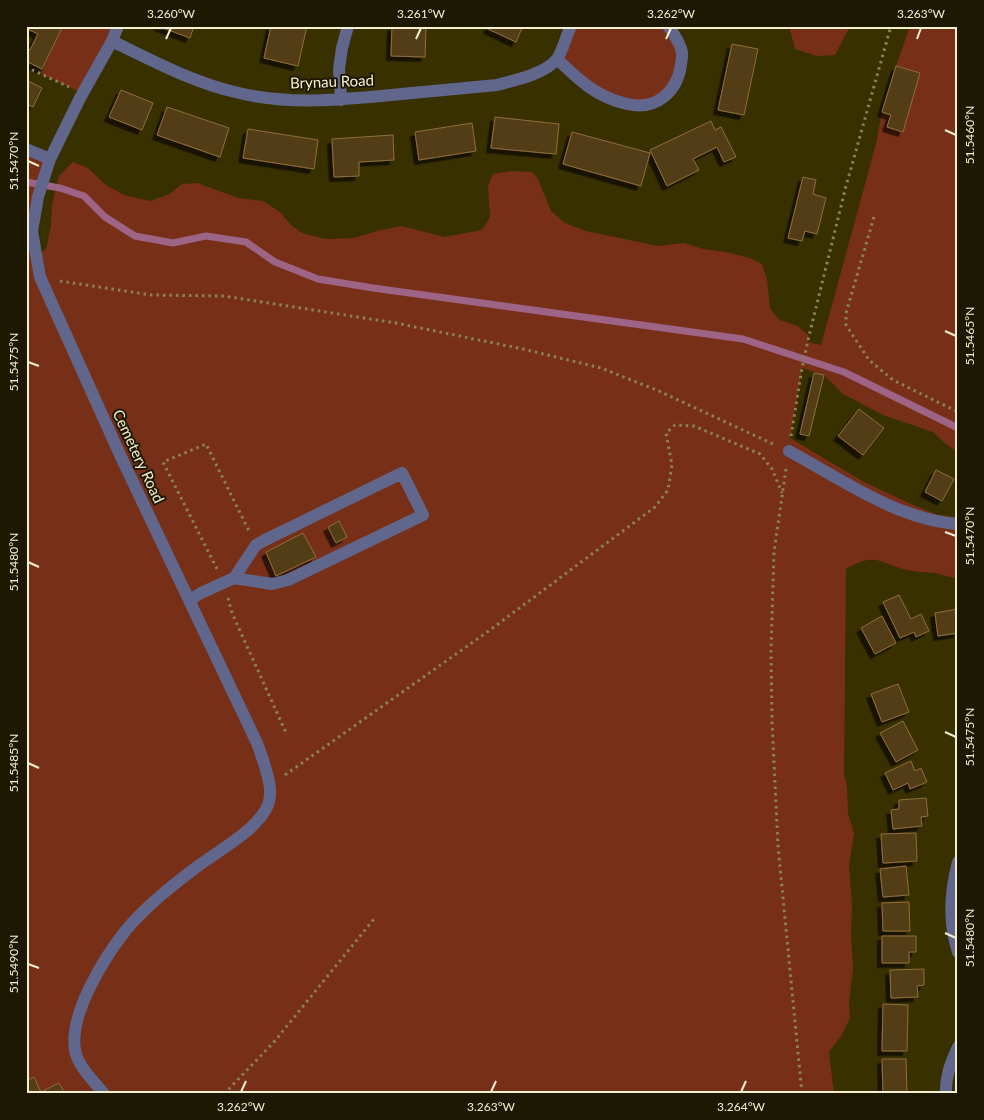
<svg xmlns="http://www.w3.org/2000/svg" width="984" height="1120" font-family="Lato,sans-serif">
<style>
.green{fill:#772f18}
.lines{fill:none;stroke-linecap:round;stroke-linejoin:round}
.stream{stroke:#9d6486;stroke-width:7}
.building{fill:#533c13;stroke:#906f3c;filter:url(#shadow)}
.path{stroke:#8a825a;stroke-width:3;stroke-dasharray:2.5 4;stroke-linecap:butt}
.service{stroke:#61678c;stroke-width:12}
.minor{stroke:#61678c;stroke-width:12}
.ticks{fill:none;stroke:#f5efd1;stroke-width:2}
.labels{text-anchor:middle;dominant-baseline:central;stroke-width:4;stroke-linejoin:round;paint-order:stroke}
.street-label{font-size:15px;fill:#f5efd1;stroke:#1d1801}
.neatline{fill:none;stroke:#f5efd1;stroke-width:2}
.ticks-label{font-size:12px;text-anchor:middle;fill:#f5efd1}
</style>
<defs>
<filter id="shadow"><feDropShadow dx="-4.5" dy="4.5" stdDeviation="0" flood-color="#0009"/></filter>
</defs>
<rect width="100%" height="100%" fill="#393000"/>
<path class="green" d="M63 26H118L82 93 41 74Z
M571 26H668L682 53 679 77 651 104 603 96 557 59Z
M789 26H850L835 55 817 56 795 49Z
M910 26H958V452L946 444 933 432 883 415 843 394 824 375 802 368 790 438 862 481 913 505 938 515 958 517V579C950 577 943 575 935 573 926 572 917 572 908 570 879 564 877 551 846 569L844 774 847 787 848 814 854 833 849 865 852 906 851 933 853 969 849 1002 850 1018 841 1036 829 1052 834 1094H26V149L50 159 38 197 36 256 46 249 51 226 52 205 59 176 73 162 88 168 106 185 124 195 150 201 170 194 182 184 197 183 239 198 263 201 280 212 291 225 302 233 326 239 354 238 381 230 402 226 444 237 482 230 490 217 488 186 493 174 512 171 532 172 538 179 551 211 565 223 586 231 658 246 684 243 703 249 726 252 750 258 762 264 767 279 770 308 779 320 798 326 809 336 808 342 821 345 876 144 882 112 891 115 903 131 920 73 896 66Z"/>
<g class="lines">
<path class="stream" d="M26 182 60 188 84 196 105 217 135 236 173 243 206 236 246 242 275 262 318 279 373 288 743 339 844 372 958 428"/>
</g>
<path class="building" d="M29 26H63L42 69 26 61V49L30 50 38 34 27 29Z
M158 26H194L190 38Z
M271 26H307L298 66 264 58Z
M392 26H426L425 57 391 56Z
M489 26H523L516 42 488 29Z
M732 44 758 49 744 115 718 110Z
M896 66 920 73 903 132 887 127 891 115 882 112Z
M26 80 42 88 33 107 26 104Z
M121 90 153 103 142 130 109 117Z
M167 107 229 128 220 157 157 135Z
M495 117 559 124 556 154 491 148Z
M711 121 715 130 721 127 736 157 724 162 717 147 693 159 699 170 667 186 650 150Z
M472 123 476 151 419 160 415 132Z
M248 129 318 140 314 169 243 158Z
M572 132 650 153 641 186 563 164Z
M393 135 394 160 359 162V176L334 177 332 139Z
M803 177 816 180 813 194 826 198 817 234 805 231 802 241 788 238Z
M814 373 824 375 809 436 800 434Z
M859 409 884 428 863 455 838 436Z
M936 470 954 479 942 501 925 492Z
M339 521 347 537 336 543 328 527Z
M303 533 316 557 276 576 266 552Z
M899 595 911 619 921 614 929 631 916 637 914 632 900 638 883 602Z
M958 609V633L938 636 935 613Z
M882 616 896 643 875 654 861 628Z
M898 684 909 712 882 722 871 694Z
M903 721 918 750 896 762 880 733Z
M911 761 915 771 921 768 927 782 910 789 908 783 893 790 885 773Z
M926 798 928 816 921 817 922 826 893 829 891 810 899 809V800Z
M916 833 917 861 883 863 881 834Z
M906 866 909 895 883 897 880 869Z
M909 902 910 931H883L882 903Z
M882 936H916V952H909V963H882Z
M924 969V985L917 986 918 997 891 998 890 970Z
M883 1004 908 1005 907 1051H882Z
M882 1059H906L907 1093 883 1094Z
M34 1077 41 1092 59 1083 65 1094H26V1081Z"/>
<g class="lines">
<path class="path" d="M26 67 69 87
M874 217 846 313V325L869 360 893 380 958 412
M60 281 151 295 224 296 396 323 523 349 601 368 659 391 775 445
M791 436 802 368 809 336 846 186 891 26
M786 469 774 552 771 651 772 720 778 846 802 1094
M217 569 163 462 206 444 249 531
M228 598 232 613 287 735
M285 775 490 630 655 507 668 490 672 465 666 433 675 425 694 426 760 454 772 469 782 493
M224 1094 274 1042 374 919"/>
<path class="service" d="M789 451C841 479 898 520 958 524
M190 600 201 593 234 578 256 545 265 540 402 473 423 515 288 580 272 584 234 578
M104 1094C94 1081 78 1067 75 1050 69 1014 104 958 126 930 145 907 170 887 194 869 216 852 253 833 266 809 275 793 267 773 262 757"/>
<path class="minor" d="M118 26 112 41 80 98 50 159 38 197 32 231 40 277 121 457 257 743 262 757
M112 41C153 61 194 83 239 93 289 105 340 100 391 95 426 92 462 88 497 85 515 80 545 74 557 59 563 50 566 36 571 26
M557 59C579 80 596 97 627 104 656 111 677 92 681 65 681 61 683 56 682 53 681 45 673 32 668 26
M341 100 339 69 342 48 348 26
M26 149 50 159
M958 862C950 892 948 922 958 952
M946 1094C945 1077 951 1062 958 1047"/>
</g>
<path class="ticks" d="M166 39 171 28M416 39 421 28M666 39 671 28M917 39 921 28M945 130 956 135M28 161 39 166M945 331 956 336M28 362 39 366M945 532 956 536M28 562 39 567M945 732 956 737M28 763 39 768M945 933 956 938M28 964 39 968M241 1092 246 1081M491 1092 496 1081M741 1092 746 1081"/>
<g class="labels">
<g class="street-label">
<text transform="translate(332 81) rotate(-2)">Brynau Road</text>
<text transform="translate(139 456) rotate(65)">Cemetery Road</text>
</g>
</g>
<rect width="984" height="1120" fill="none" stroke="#1d1801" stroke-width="55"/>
<rect x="28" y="28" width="928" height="1064" class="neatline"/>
<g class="ticks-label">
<text x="171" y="18">3.260°W</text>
<text x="421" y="18">3.261°W</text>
<text x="671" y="18">3.262°W</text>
<text x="921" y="18">3.263°W</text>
<text transform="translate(970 135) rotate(-90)" y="4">51.5460°N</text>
<text transform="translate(14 161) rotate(-90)" y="4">51.5470°N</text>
<text transform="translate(970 336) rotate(-90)" y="4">51.5465°N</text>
<text transform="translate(14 362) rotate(-90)" y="4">51.5475°N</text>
<text transform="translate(970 536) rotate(-90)" y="4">51.5470°N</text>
<text transform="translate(14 562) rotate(-90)" y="4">51.5480°N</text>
<text transform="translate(970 737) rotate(-90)" y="4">51.5475°N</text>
<text transform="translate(14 763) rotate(-90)" y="4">51.5485°N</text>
<text transform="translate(970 938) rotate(-90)" y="4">51.5480°N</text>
<text transform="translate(14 964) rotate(-90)" y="4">51.5490°N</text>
<text x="241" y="1111">3.262°W</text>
<text x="491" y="1111">3.263°W</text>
<text x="741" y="1111">3.264°W</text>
</g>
</svg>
